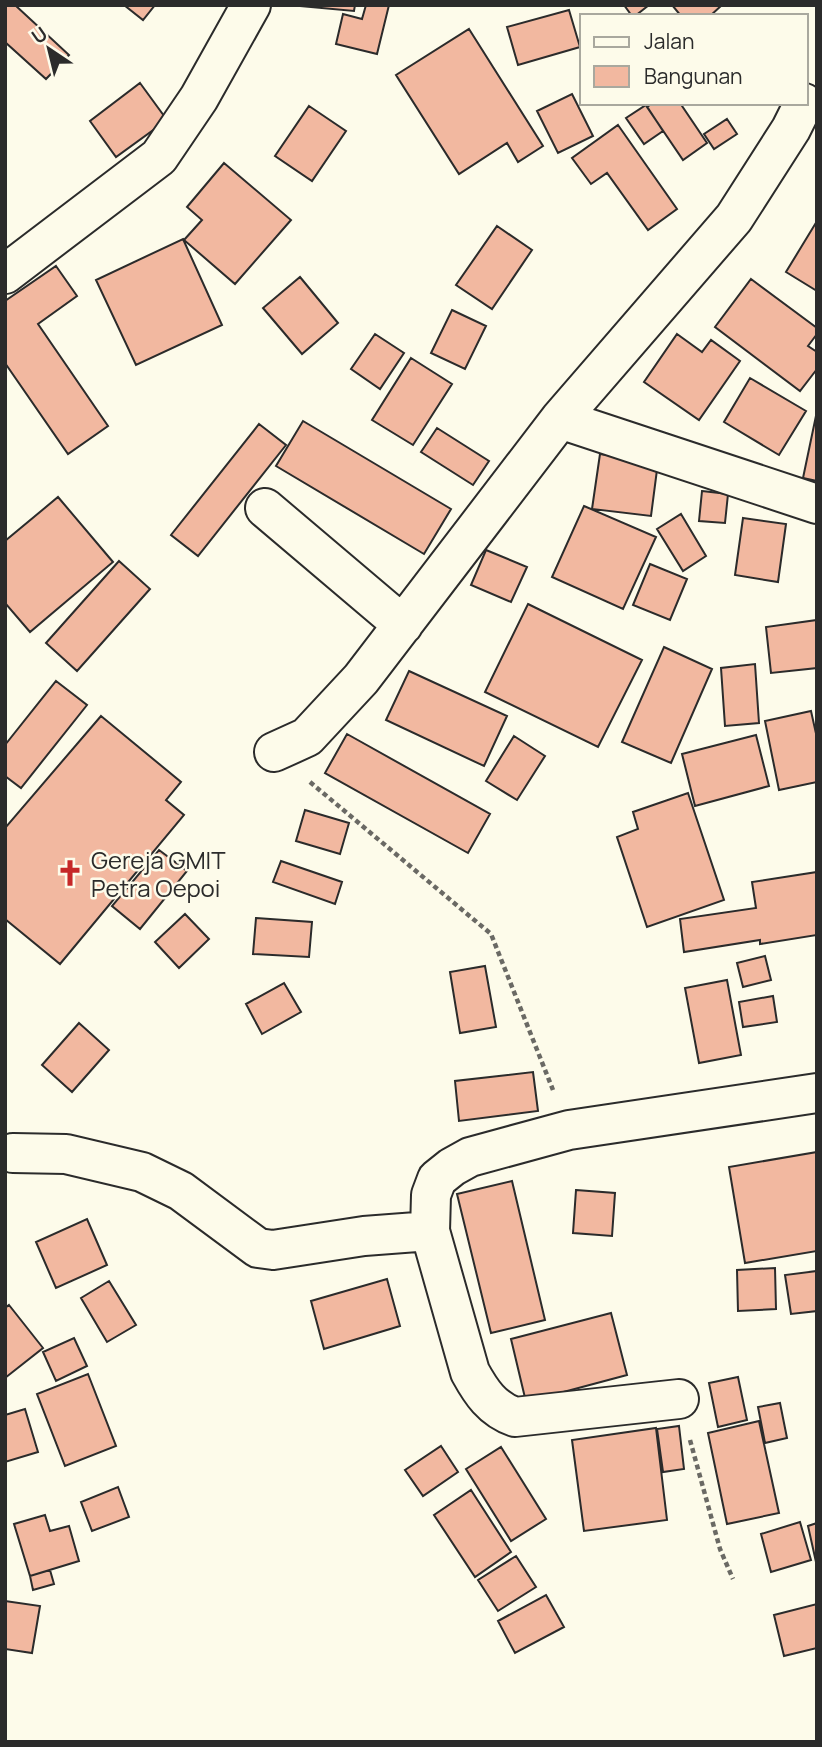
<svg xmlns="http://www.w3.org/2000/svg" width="822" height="1747" font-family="Manrope,sans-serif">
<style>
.building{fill:#f2b8a0;stroke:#2b2b2b;stroke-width:2}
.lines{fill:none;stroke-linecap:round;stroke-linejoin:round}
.minor-casing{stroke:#2b2b2b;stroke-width:42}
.path{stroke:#6a6964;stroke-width:4.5;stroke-dasharray:5 3.5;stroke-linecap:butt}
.minor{stroke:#fdfbea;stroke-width:38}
.labels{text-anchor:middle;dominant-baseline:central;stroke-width:5;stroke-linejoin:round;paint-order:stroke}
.poi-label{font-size:24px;fill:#2b2b2b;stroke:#fdfbea;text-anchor:start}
</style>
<rect width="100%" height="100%" fill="#fdfbea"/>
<path class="building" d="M5 5H15L69 55 46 79 5 42Z
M124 5H155L143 20Z
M289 5H355L354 11Z
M366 5H389L377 54 336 44 343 14 362 19Z
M624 5H649L635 16H632Z
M672 5H722L710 16H681Z
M569 10 580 47 518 65 507 27Z
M469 29 543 146 518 162 507 143 459 174 396 75Z
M140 83 167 120 116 157 90 121Z
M572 94 593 136 558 153 537 111Z
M653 103H680L707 143 683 160 647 107Z
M646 105 663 131 644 144 626 118Z
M309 106 346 131 312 181 275 156Z
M727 119 737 134 714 149 704 134Z
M618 125 677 209 648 230 607 173 591 184 572 158Z
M224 163 291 220 235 284 184 240 202 220 187 207Z
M817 221V291L786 272Z
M497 226 532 250 492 309 456 285Z
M183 239 222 325 136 365 96 280Z
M56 266 77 296 38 324 108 426 68 454 5 363V301Z
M300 277 338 323 302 354 263 308Z
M751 279 817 328V334L808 346 817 352V369L800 391 715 327Z
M452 310 486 326 465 369 431 353Z
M375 334 404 353 380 389 351 369Z
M677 334 702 352 711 340 740 361 699 420 644 382Z
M411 358 452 384 413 445 372 420Z
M750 378 806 411 779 455 724 422Z
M817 411V481L803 478Z
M303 421 451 509 424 554 276 466Z
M259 424 286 445 198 556 171 535Z
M437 428 489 461 473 485 421 452Z
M600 454 658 462 651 516 592 509Z
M702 491 728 494 725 523 699 521Z
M58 497 113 562 30 632 5 603V541Z
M584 506 656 537 623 609 552 577Z
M681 514 706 556 683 571 657 529Z
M743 518 786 524 778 582 735 575Z
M486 550 527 567 511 602 471 585Z
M119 561 150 589 77 671 46 643Z
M650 564 687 579 670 620 633 605Z
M528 604 642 660 598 747 485 692Z
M817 620V668L771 673 766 627Z
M664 647 712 669 671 763 622 742Z
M755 664 759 723 725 726 721 668Z
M409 671 507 716 484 766 386 720Z
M56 681 87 705 21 788 5 776V745Z
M811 711 817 738V782L779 790 765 721Z
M101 716 181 782 166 800 184 815 60 964 5 919V828Z
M347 734 490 814 468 853 325 773Z
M756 735 769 786 695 806 682 754Z
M514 736 545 756 517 800 486 781Z
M688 793 724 900 647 927 617 837 638 829 633 812Z
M305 810 349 823 340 854 296 841Z
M159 850 187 871 140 929 112 906Z
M281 861 342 882 335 904 273 882Z
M817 872V935L760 944V940L684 952 680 919 756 908 752 882Z
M185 914 209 939 179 968 155 942Z
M256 918 312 922 309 957 253 954Z
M765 956 771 980 743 987 737 963Z
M485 966 496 1027 460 1033 450 972Z
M727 980 741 1055 699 1063 685 988Z
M284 983 301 1012 262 1034 246 1004Z
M773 996 777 1022 743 1027 739 1002Z
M79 1023 109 1050 72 1092 42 1065Z
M533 1072 538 1111 459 1121 455 1081Z
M817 1152V1251L745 1263 729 1167Z
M512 1181 545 1320 491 1333 457 1194Z
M576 1190 615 1193 612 1236 573 1233Z
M87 1219 107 1265 56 1288 36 1242Z
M775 1268 776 1309 738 1311 737 1270Z
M817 1271V1311L791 1314 785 1275Z
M387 1279 400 1326 324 1349 311 1301Z
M109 1281 136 1325 107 1342 81 1298Z
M9 1305 43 1348 5 1378V1308Z
M611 1313 627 1375 526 1402 511 1339Z
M74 1338 87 1366 56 1381 43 1352Z
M88 1374 116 1446 65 1466 37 1394Z
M738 1377 747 1420 718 1427 709 1383Z
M780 1403 787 1438 765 1443 758 1407Z
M25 1409 38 1452 5 1462V1415Z
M759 1421 779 1513 727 1524 708 1433Z
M679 1426 684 1469 663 1472 657 1429Z
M656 1428 667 1520 584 1531 572 1440Z
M441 1446 458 1472 423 1496 405 1470Z
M501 1447 546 1519 511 1541 466 1469Z
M118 1487 129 1517 92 1531 81 1502Z
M471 1490 511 1552 475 1577 434 1515Z
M45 1515 50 1531 69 1526 79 1561 30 1576 14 1524Z
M800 1522 811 1560 771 1572 761 1534Z
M817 1523V1561L816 1562 808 1526Z
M516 1556 536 1587 498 1611 478 1580Z
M50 1570 54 1584 33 1590 30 1576Z
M546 1595 564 1627 515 1653 498 1621Z
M5 1601 40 1606 32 1653 5 1649Z
M817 1604V1648L784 1656 774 1615Z"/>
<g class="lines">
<defs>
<path id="minor" d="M5 274 159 157 199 98 251 5
M560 419 817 504
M265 508 403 625
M274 752 307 737 361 679 560 419 734 218 791 129 804 103
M13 1153 66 1154 142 1172 181 1191 258 1248 273 1250 364 1236 430 1231
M679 1399 515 1417C492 1409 481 1392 470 1372L430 1231 431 1195 437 1179 452 1167 470 1157 569 1130 817 1093"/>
</defs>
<use href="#minor" class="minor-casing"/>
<path class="path" d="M310 782 491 934 553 1090
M690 1440 720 1549 733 1579"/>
<use href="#minor" class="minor"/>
</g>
<defs>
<symbol id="church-bare" viewBox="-9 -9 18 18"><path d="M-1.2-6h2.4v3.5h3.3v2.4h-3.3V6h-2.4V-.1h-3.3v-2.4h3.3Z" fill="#c62828" stroke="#fdfbea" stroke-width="2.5" paint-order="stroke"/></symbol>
</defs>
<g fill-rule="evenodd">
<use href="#church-bare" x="51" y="854" width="38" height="38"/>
</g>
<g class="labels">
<g class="poi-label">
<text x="91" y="859">Gereja GMIT<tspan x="91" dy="28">Petra Oepoi</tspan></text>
</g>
</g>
<rect width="822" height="1747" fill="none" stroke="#2b2b2b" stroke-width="14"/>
<rect x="580" y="14" width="228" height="91" fill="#fdfbea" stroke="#a9a89e" stroke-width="2"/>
<rect x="594" y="37" width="35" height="10" fill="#fdfbea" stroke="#a9a89e" stroke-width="2"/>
<text x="644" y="49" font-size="21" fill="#2b2b2b">Jalan</text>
<rect x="594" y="66" width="35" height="21" fill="#f2b8a0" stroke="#a9a89e" stroke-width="2"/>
<text x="644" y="84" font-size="21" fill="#2b2b2b">Bangunan</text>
<g transform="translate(49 49) rotate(325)" stroke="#fdfbea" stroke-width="5" paint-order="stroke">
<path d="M0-5L12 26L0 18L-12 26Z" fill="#2b2b2b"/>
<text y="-10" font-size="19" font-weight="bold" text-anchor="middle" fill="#2b2b2b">U</text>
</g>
</svg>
